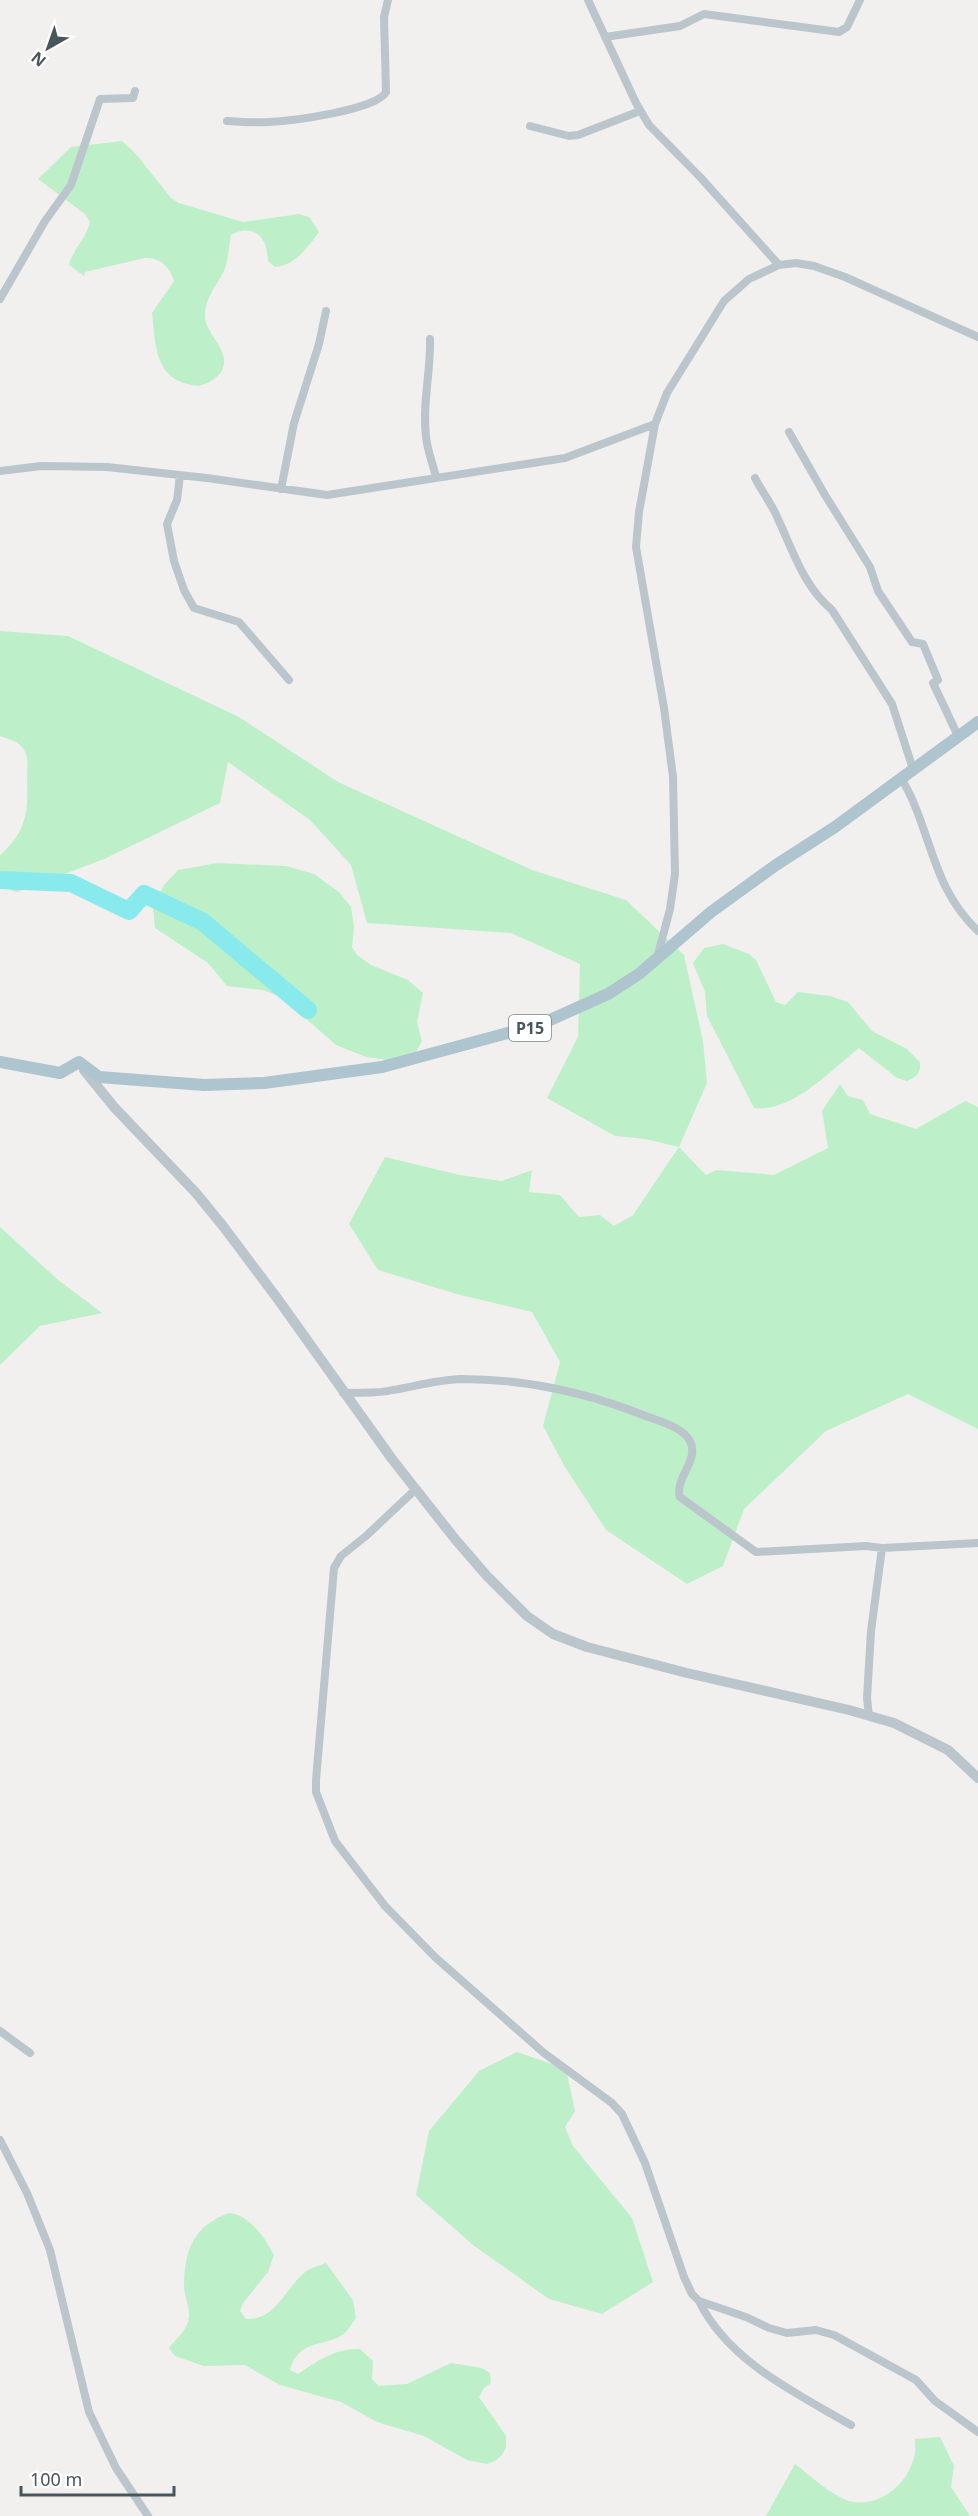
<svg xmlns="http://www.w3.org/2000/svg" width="978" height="2516" font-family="'Noto Sans',sans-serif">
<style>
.green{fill:#bdf0c8}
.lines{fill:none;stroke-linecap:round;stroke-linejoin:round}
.river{stroke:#89eaee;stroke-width:18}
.minor{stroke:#bac6cc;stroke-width:8}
.tertiary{stroke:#bac6cc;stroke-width:10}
.primary{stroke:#aec4ce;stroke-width:12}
.labels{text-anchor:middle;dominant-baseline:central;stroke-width:4.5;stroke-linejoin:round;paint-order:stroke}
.shield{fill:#fff;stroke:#7e898e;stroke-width:1.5}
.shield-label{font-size:16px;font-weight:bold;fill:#47565d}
</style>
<rect width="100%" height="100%" fill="#f2efef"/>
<path class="green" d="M122 141 136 154 171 198 179 203 243 222 299 214 309 217 319 232C307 248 296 265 275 267L268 261C267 255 267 247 264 242 257 228 242 228 231 235 229 247 228 261 224 271 217 285 206 297 205 313 203 333 230 348 223 368 221 376 209 383 202 385 196 387 190 385 184 383 154 374 155 339 152 313L174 281C169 266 161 258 145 258L85 272 84 276 69 265C73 249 86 239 90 222L85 214 38 179 71 147Z
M0 631 68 636 239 717 338 782 532 870 626 900 684 955 703 1041 707 1083 679 1147 706 1175 717 1170 774 1175 828 1148 822 1111 840 1084 848 1096 863 1100 870 1114 916 1129 965 1101 978 1107V1429L908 1394 826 1431 744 1509 723 1566 687 1584 606 1530 565 1467 543 1426 560 1362 532 1312 460 1295 378 1270 349 1224 385 1157 460 1175 502 1181 532 1170 529 1192 560 1195 579 1217 600 1215 614 1226 633 1215 679 1147 645 1139 615 1136 547 1098 578 1037 580 964 511 933 367 923 351 865 310 820 228 762 220 803 104 859 17 892 0 887V855C28 830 28 811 27 777 27 766 30 756 21 746 16 740 7 739 0 736Z
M217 863 286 866 314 874 339 892 351 907 354 927 352 947 357 955 371 965 408 980 423 993 417 1022 422 1041 416 1052 387 1060 366 1057 336 1045 281 997 263 990 227 986 208 963 155 928 153 907 164 885 178 870Z
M723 944 749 954 756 960 776 1002 785 1005 798 992 830 996 848 1002 872 1031 907 1049 920 1062C921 1073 917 1077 907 1081L897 1078 859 1048C831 1070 792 1113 754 1108L707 1016 705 992 693 963 704 948Z
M0 1227 57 1279 102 1313 40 1326 0 1365Z
M517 2052 566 2069 575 2111 565 2127 573 2146 632 2218 653 2282 602 2314 549 2299 473 2245 416 2195 429 2131 479 2071Z
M229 2213C250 2215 265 2238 274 2255L268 2272 243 2303 240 2311 246 2319C275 2321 285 2289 304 2273 309 2268 319 2266 326 2263L353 2300 356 2318C352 2323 348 2330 344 2334 324 2348 299 2338 290 2370L298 2374C317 2361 336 2348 360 2349L373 2361 372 2379 379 2386 407 2384 451 2363 482 2368 490 2373 491 2383 484 2388 479 2397 506 2436V2447L502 2455 495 2461 487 2464 467 2460 424 2436 377 2422 341 2402 280 2385 245 2365 204 2366 175 2356 169 2348C176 2339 188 2329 189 2317 190 2307 184 2296 184 2285 185 2248 194 2226 229 2213Z
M940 2437 954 2466 951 2487 970 2516H766L795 2464C810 2475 824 2489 840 2497 869 2514 907 2489 914 2457 916 2452 915 2445 915 2439Z"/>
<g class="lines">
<path class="river" d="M0 880 71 883 129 911 144 894 203 922 308 1010"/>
<path class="minor" d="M588 0 636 103 649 125 701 178 779 265
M605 37 680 26 704 14 839 32 847 27 860 0
M227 121C241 122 255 123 269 122 292 121 376 110 386 92L384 17 388 0
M530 126 569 136 578 135 640 111
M0 299 45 221 71 185 100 99 133 98 135 91
M430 339C431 371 422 404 426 436 427 450 433 464 436 477
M789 432 825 495 870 567 878 591 912 642 923 644 938 680 933 683 958 736
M0 471 41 466 107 467 207 478 327 495 565 458 655 424
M180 475 177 500 167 524 174 561 184 590 194 608 239 622 289 680
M755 478C762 492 772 504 778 519 793 551 804 587 832 610L892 704 913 769
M281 489 294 423 319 344 326 311
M901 778C932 829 930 886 978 931
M657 958 670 909 675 874 673 777 664 708 636 547 639 512 655 424 667 393 724 301 749 279 779 265 796 263 814 266 845 277 978 337
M343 1393C360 1392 378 1394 393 1390 416 1386 437 1380 461 1379 524 1379 585 1392 643 1415 658 1421 682 1426 690 1441 700 1460 674 1479 680 1497L756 1552 866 1546 882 1548 978 1543
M416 1489 366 1536 341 1556 334 1568 316 1780V1792L335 1841 385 1906 436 1958 544 2053 612 2103 622 2114 645 2163 684 2277 692 2294 699 2301 746 2317 769 2328 787 2333 816 2330 834 2335 916 2380 935 2401 978 2432
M869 1716 867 1698 871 1631 882 1548
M0 2031 30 2053
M0 2140 27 2193 50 2250 89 2412 116 2468 148 2516
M699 2301C728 2361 796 2393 851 2425"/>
<path class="tertiary" d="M84 1070 114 1107 196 1193 223 1226 277 1298 392 1459 455 1539 487 1576 527 1616 553 1634 587 1647 687 1673 849 1710 894 1723 948 1750 978 1778"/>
<path class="primary" d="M0 1062 60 1073 79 1062 99 1077 204 1085 264 1083 382 1067 541 1024 608 994 639 974 711 912 776 865 835 827 978 722"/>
</g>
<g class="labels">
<rect class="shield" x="509" y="1015" width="42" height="26" rx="4.5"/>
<g class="shield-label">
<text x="530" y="1028">P15</text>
</g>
</g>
<g transform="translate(48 48) rotate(220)" stroke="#ffffff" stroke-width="4.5" paint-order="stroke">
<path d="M0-4.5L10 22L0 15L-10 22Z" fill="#47565d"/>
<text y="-9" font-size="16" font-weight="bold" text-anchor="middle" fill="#47565d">N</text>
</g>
<path d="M21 2486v9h153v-9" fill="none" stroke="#47565d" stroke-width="3"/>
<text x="30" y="2486" font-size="18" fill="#47565d" stroke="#ffffff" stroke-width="4.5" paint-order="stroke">100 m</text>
</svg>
